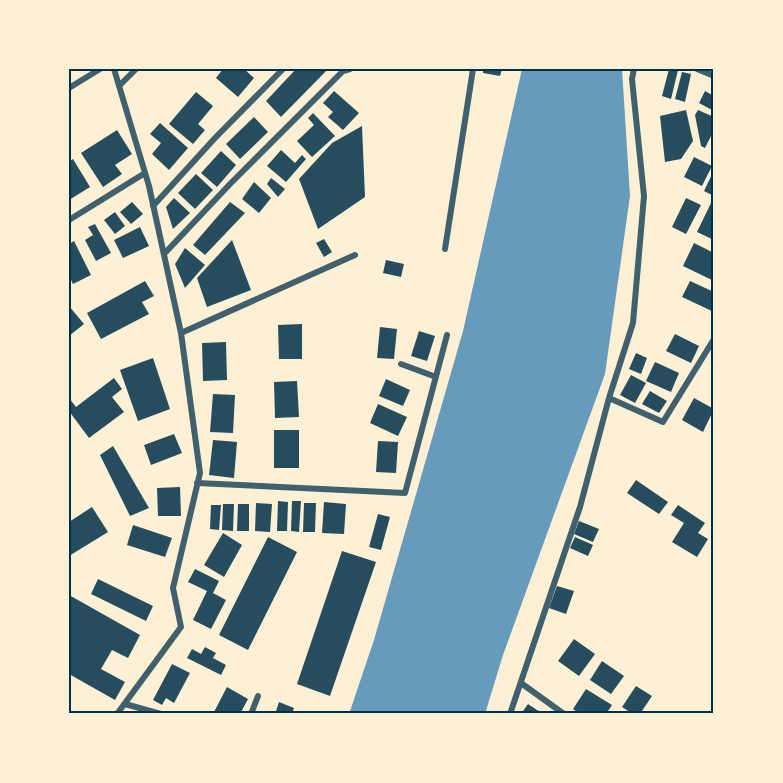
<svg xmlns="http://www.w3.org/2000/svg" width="783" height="783" font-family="Inter,sans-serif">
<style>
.water{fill:#669bbc}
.building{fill:#264d5e}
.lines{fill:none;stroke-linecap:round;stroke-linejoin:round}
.minor{stroke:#3f606c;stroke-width:6}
.neatline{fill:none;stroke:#003049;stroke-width:2}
</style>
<rect width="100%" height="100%" fill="#fdf0d5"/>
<path class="water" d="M522 69H622L630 196 605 374 503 655 485 714H349L374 640 463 331Z"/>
<path class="building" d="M223 69H244L254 78 238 97 216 78Z
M296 69H328L281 117 266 101Z
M483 69H502L500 76 483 73Z
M669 69 678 70 671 99 662 96Z
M682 72 691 74 685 102 675 99Z
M334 91 359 113 343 130 328 117 333 112 323 103Z
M705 91 714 96V111L699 103Z
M196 92 213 106 198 124 205 130 193 144 169 124Z
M686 110 693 141 681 159 665 162 660 116Z
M698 110 714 117V130L705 148 701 146 695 115Z
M313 113 335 136 312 157 297 141 314 125 308 118Z
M254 117 268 132 240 159 226 144Z
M160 123 188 148 169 170 152 154 161 143 150 134Z
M362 126 365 197 318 229 299 179 332 143Z
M117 130 132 154 115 165 122 174 103 187 81 153Z
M281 150 295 163 302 155 306 159 286 182 267 166Z
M221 151 236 165 217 187 201 173Z
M694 157 712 166 702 186 684 177Z
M73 159 90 187 69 200V162Z
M714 170V196L704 191Z
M196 174 213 190 195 209 178 193Z
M271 178 285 189 278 197 267 184Z
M254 182 271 198 259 213 242 199Z
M174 198 190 213 173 229 166 207Z
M686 198 701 205 686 234 672 227Z
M132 202 143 214 131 224 120 212Z
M230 202 245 213 205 255 193 245Z
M711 203 714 205V240L697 232Z
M115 212 125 226 115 234 104 220Z
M95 224 111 253 96 261 85 240 93 235 88 227Z
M140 227 149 246 123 258 114 240Z
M324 239 332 252 324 257 316 243Z
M232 240 251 290 207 307 197 278Z
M74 241 91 275 73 284 69 276V244Z
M694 243 714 253V281L683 266Z
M185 248 205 265 185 288 175 264Z
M386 260 404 264 401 277 383 273Z
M145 281 154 296 142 302 149 314 101 339 87 313Z
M690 281 714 292V312L682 297Z
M69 306 84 324 69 336Z
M302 324V359H279L278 325Z
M380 327 397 329 394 359 377 358Z
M419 331 435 336 427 361 411 356Z
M675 334 699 346 691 363 666 351Z
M226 342 227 380 203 381 202 343Z
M636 353 647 358 641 374 629 369Z
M153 358 170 409 138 421 120 370Z
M655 362 679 373 671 392 646 381Z
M631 375 646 383 635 403 620 395Z
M114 378 122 389 112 397 124 412 89 438 69 411V398L76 407Z
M386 379 410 390 403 406 379 396Z
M297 381 299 417 275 418 274 382Z
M650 391 667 401 659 413 642 404Z
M213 394 235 395 233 433 210 432Z
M694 398 714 409 703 432 682 420Z
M378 404 407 417 398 436 370 423Z
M274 430H299V468H274Z
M174 434 182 453 151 465 144 445Z
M213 440 237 442 234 478 209 475Z
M378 441 398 442 396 473 376 472Z
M113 446 149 508 130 516 100 455Z
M636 480 668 502 659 514 627 493Z
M180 487 181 516H158L157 488Z
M278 501 288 502 287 531H277Z
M292 501H301L299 532 291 531Z
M324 502 346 504 344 534 322 533Z
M256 503 272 504 270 532 255 531Z
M304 503H316L315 532H303Z
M223 504H234L233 531 222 530Z
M238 504H249V531H237Z
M211 505H221L219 530 210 529Z
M678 505 705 523 698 533 708 539 697 557 672 542 684 523 671 515Z
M92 507 108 532 69 556V522Z
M378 514 390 517 381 550 369 547Z
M579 521 599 529 593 542 574 534Z
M133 525 172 538 165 557 127 545Z
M223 533 242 545 224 577 204 565Z
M268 537 297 552 248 650 219 635Z
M575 537 593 545 588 556 570 548Z
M342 551 376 562 330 696 297 684Z
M195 569 219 581 213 593 226 600 211 629 193 620 207 591 188 582Z
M98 579 153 606 146 621 91 594Z
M557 586 574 591 566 614 549 608Z
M69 595 140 635 128 658 112 650 101 669 125 682 115 700 69 674Z
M574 639 595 654 579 676 558 661Z
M205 647 216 653 213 658 226 665 221 675 187 658 192 649 201 654Z
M602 661 624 676 611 694 590 680Z
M172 664 190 673 174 703 166 698 162 705 153 700Z
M636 686 652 696 640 714H633L622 707Z
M227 687 248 699 240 714H218L214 712Z
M586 689 612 705 606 714H580L573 709Z
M279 702 294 708 292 714H275Z
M528 704 543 714H521Z"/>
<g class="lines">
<path class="minor" d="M114 69 149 186 181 333 200 473 173 588 181 627 117 714
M697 69 714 76
M119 86 136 69
M69 88 100 69
M153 206 215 138 283 69
M69 220 145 173
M445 249 473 69
M164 254 230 184 343 71 350 69
M181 333 355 255
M401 364 436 377
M609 398 663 422 714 339
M197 483 405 493 447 335
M521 683 564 714
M125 704 161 714
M251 714 258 696
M510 714 580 507 609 398 633 323 644 196 632 79 634 69"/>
</g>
<rect width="783" height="783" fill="none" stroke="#fdf0d5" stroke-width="141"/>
<rect x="70" y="70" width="642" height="642" class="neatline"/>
</svg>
